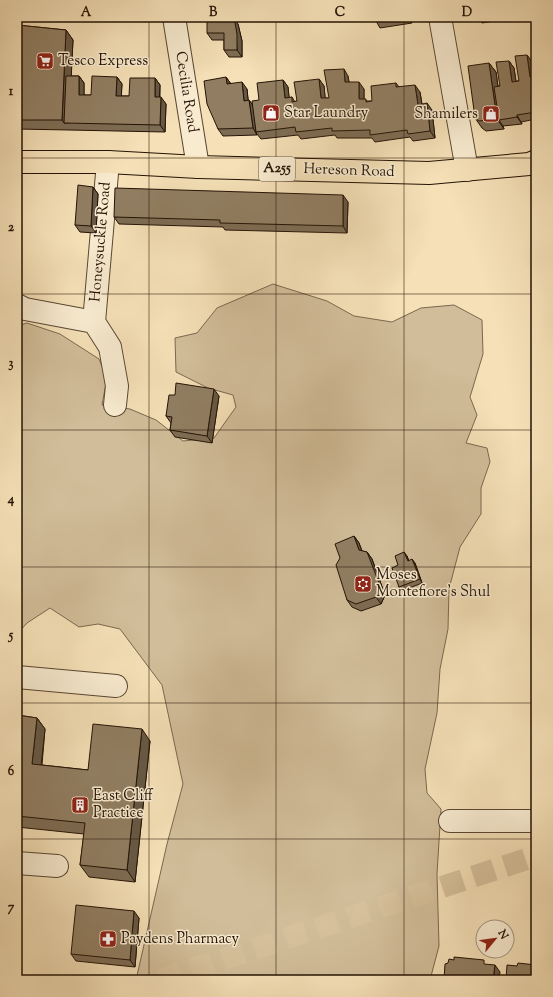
<svg xmlns="http://www.w3.org/2000/svg" width="553" height="997" font-family="'Sorts Mill Goudy',serif">
<style>
.green{fill:#d1bd99;stroke:#7a684f;fill-rule:evenodd}
.lines{fill:none;stroke-linecap:round;stroke-linejoin:round}
.minor-tunnel{stroke:#d6c19c;stroke-width:22;stroke-dasharray:22 11;stroke-linecap:butt}
.minor-casing{stroke:#584632;stroke-width:24}
.major-casing{stroke:#241305;stroke-width:24}
.minor{stroke:#f8ebd0;stroke-width:22}
.major{stroke:#f5e0b7;stroke-width:22}
.wall{fill:#7d6c54;stroke:#241305}
.shaded-wall{fill:#665845;stroke:#241305}
.building{fill:#917e62;stroke:#241305}
.grid{fill:none;stroke:#241305;stroke-width:1;stroke-opacity:0.55}
.labels{text-anchor:middle;dominant-baseline:central;stroke-width:3;stroke-linejoin:round;paint-order:stroke}
.shield{fill:#f8ebd0;stroke:#645442;stroke-width:1}
.shield-label{font-size:14px;font-weight:bold;fill:#241305}
.poi-label{font-size:15px;fill:#241305;stroke:#f8ebd0;text-anchor:start}
.street-label{font-size:15px;fill:#241305;stroke:#f8ebd0}
.neatline{fill:none;stroke:#241305;stroke-width:1.5}
.grid-label{font-size:13px;text-anchor:middle;font-weight:bold;fill:#241305}
</style>
<rect width="100%" height="100%" fill="#f5e0b7"/>
<filter id="stains"><feTurbulence type="fractalNoise" baseFrequency=".005" numOctaves="4"/><feColorMatrix values="0 0 0 0 .2 0 0 0 0 .09 0 0 0 0 .02 0 0 0 .5 -.17"/></filter>
<radialGradient id="worn" r=".72"><stop offset=".6" stop-color="#630" stop-opacity="0"/><stop offset="1" stop-color="#630" stop-opacity=".3"/></radialGradient>
<path class="green" d="M273 284 327 301 354 316 392 322 421 308 454 305 482 320 483 354 470 397 477 415 466 443 487 448 490 462 481 488V514L460 547 449 589 448 629 440 669 437 713 425 769 427 793 441 809 437 874 439 946 430 980H136L167 844 183 784 162 685 120 629 98 624 79 627 50 608 27 623 17 634V326L27 323 60 334 99 359 107 378 102 405 130 409 156 420 183 441 214 438 236 407 233 395 208 388 176 372 175 338 197 333 217 308ZM364 557 372 560 385 595 381 604Z"/>
<g class="lines">
<path class="minor-tunnel" d="M160 980 536 856"/>
<defs>
<path id="minor" d="M174 17 198 167
M440 17 467 170
M108 162 94 322 110 347 117 386 115 405
M17 305 25 309 94 322
M17 677 116 686
M450 821H536
M17 863 57 866"/>
<path id="major" d="M17 162H108L198 167 429 173 529 164 536 161"/>
</defs>
<use href="#minor" class="minor-casing"/>
<use href="#major" class="major-casing"/>
<use href="#minor" class="minor"/>
<use href="#major" class="major"/>
</g>
<path class="wall" d="M25 17H66V20L26 18Z
M375 17H411L412 23 380 28 376 21Z
M478 17H513V18L482 23Z
M238 24 242 41V57H229L224 50V40H212L207 33Z
M17 25 66 30 73 40 71 76H79L84 83V95H91L117 77 122 84 121 96H129L155 78 160 85V97L166 104 165 132 69 130 17 129Z
M527 55 532 62 534 76H536V119L521 122 522 124 503 126 504 129 486 131 482 128 475 118 489 63 496 72 498 86H500L509 61 514 68 516 81H519Z
M348 76 349 82 364 89V99L367 101H372L396 83 399 87 420 92 422 104 432 110 435 138 413 141 410 137 375 142 372 138H337L335 135 301 139 298 135 261 139 257 134V135L223 136 218 129 226 77 231 84 247 89 248 100H249L253 106 283 80 288 87 289 98 292 97 295 102 297 101 319 79 324 86 325 98H329Z
M93 187 98 194 96 233 80 232 75 225Z
M348 202 347 233 225 230 223 227 119 224 114 217Z
M175 395 219 396 212 443 175 437 170 430 171 423 166 416Z
M354 536 359 543 362 551 367 552 372 559 385 595 381 604 361 611 352 607 347 600Z
M407 556 409 561 415 563 422 583 402 591 399 587 398 565Z
M17 715 37 718 45 729 42 765 88 770 150 741 135 882 89 877 80 865 84 834 17 827Z
M139 918 135 967 76 961 71 954Z"/>
<path class="shaded-wall" d="M234 17 238 24 242 41V57L237 50Z
M408 17H411L412 23Z
M66 30 73 40 69 123H64L62 120Z
M527 55 532 62 535 84 530 77Z
M509 61 514 68 517 89 512 82Z
M489 63 496 72 502 119 499 120 503 126 504 129 497 119Z
M344 69 348 76 350 89 345 82Z
M79 76 84 83V102L79 95Z
M117 77 122 84 121 103 116 96Z
M226 77 231 84H227Z
M155 78 160 85 159 104 155 97Z
M319 79 324 86 326 106 321 98Z
M283 80 288 87 290 105 285 98Z
M242 82 247 89 249 108 244 101Z
M359 82 364 89V106L359 99Z
M415 85 420 92 423 112 418 105Z
M161 97 166 104 165 132 160 125Z
M249 100 254 107 256 132 257 135 253 128Z
M427 103 432 110 435 138 430 131Z
M517 115 521 122 522 124 517 117Z
M93 187 98 194 96 233 91 226Z
M343 195 348 202 347 233 343 226Z
M214 389 219 396 212 443 207 436Z
M354 536 359 543 364 557 359 550Z
M367 552 372 559 385 595 381 604 376 597Z
M404 552 407 556 410 565 408 561Z
M412 559 415 563 422 583 420 579Z
M37 718 45 729 40 776 32 764Z
M142 729 150 741 135 882 127 870Z
M134 911 139 918 135 967 130 960Z
M495 965 500 972 499 980H493Z"/>
<path class="building" d="M207 17H234L237 34V50H224V33H207Z
M375 17H403L376 21Z
M17 25 66 30 62 120H17Z
M533 50H536V71Z
M527 55 530 77 536 76V109H535L536 112 517 115V117L499 120 494 87 500 86 496 62 509 61 512 82 519 81 515 56Z
M489 63 497 119 479 121 475 118 468 66Z
M344 69 345 82H359V99H366V102L372 101 371 86 396 83V87L415 85 418 105 427 103 430 131 408 134 407 130 370 135V130L332 131V128L296 132 295 127 256 132 252 101 259 100 257 83 283 80 285 98 292 97V102L297 101 294 82 319 79 321 98H329L324 70Z
M66 76H79V95H91L92 76 117 77 116 96H129L130 78H155V97H161L160 125 64 123Z
M226 77 227 84 242 82 244 101 249 100 253 128 218 129 207 104 204 81Z
M78 185 93 187 91 226 75 225Z
M115 188 343 195V226L220 223V220L114 217Z
M176 383 214 389 207 436 170 430 172 417 166 416 169 395H175Z
M354 536 359 550 367 552 381 588 376 597 356 604 347 600 336 565 340 558 335 544Z
M404 552 408 561 412 559 420 579 399 587 392 568 398 565 395 556Z
M17 715 37 718 32 764 88 770 93 724 142 729 127 870 80 865 85 823 17 816Z
M76 905 134 911 130 960 71 954Z
M454 957 484 960V964L495 965 493 980H444L445 964 448 963 449 959 454 960Z
M518 963 536 965V980H506L507 965 517 966Z"/>
<path class="grid" d="M149 17V980M276 17V980M404 17V980M17 158H536M17 294H536M17 430H536M17 567H536M17 703H536M17 839H536"/>
<defs>
<symbol id="supermarket-square" viewBox="-11 -11 22 22"><rect x="-9" y="-9" width="18" height="18" rx="4" fill="#8f2418" stroke="#f8ebd0"/><path d="M-6-5.5h2.5l.6 2H6L4.5 2H-2.5L-4.4-4H-6ZM-1.5 3.2a1.3 1.3 0 1 0 .1 0ZM3 3.2a1.3 1.3 0 1 0 .1 0Z" fill="#fff"/></symbol>
<symbol id="shop-square" viewBox="-11 -11 22 22"><rect x="-9" y="-9" width="18" height="18" rx="4" fill="#8f2418" stroke="#f8ebd0"/><path d="M-5-2.5h2.3a2.7 3.5 0 0 1 5.4 0H5L5.5 6h-11ZM-1.5-2.5h3a1.5 2.3 0 0 0-3 0Z" fill="#fff"/></symbol>
<symbol id="synagogue-square" viewBox="-11 -11 22 22"><rect x="-9" y="-9" width="18" height="18" rx="4" fill="#8f2418" stroke="#f8ebd0"/><path d="M0-6.5L5.6 3.2H-5.6ZM0 6.5L5.6-3.2H-5.6Z" fill="#fff"/></symbol>
<symbol id="building-square" viewBox="-11 -11 22 22"><rect x="-9" y="-9" width="18" height="18" rx="4" fill="#8f2418" stroke="#f8ebd0"/><path d="M-4-6H4V6H1V3H-1V6H-4ZM-2.5-4.3h1.7v1.8h-1.7ZM.8-4.3h1.7v1.8H.8ZM-2.5-1h1.7V.8h-1.7ZM.8-1h1.7V.8H.8Z" fill="#fff"/></symbol>
<symbol id="pharmacy-square" viewBox="-11 -11 22 22"><rect x="-9" y="-9" width="18" height="18" rx="4" fill="#8f2418" stroke="#f8ebd0"/><path d="M-2-6h4v4h4v4h-4v4h-4v-4h-4v-4h4Z" fill="#fff"/></symbol>
</defs>
<g fill-rule="evenodd">
<use href="#supermarket-square" x="35" y="51" width="20" height="20"/>
<use href="#shop-square" x="261" y="103" width="20" height="20"/>
<use href="#shop-square" x="481" y="104" width="20" height="20"/>
<use href="#synagogue-square" x="353" y="574" width="20" height="20"/>
<use href="#building-square" x="70" y="795" width="20" height="20"/>
<use href="#pharmacy-square" x="98" y="929" width="20" height="20"/>
</g>
<g class="labels">
<rect class="shield" x="259" y="157" width="36" height="24" rx="3"/>
<g class="shield-label">
<text x="277" y="169">A255</text>
</g>
<g class="poi-label">
<text x="58" y="61">Tesco Express</text>
<text x="284" y="113">Star Laundry</text>
<text x="478" y="114" text-anchor="end">Shamilers</text>
<text x="376" y="575">Moses<tspan x="376" dy="17">Montefiore's Shul</tspan></text>
<text x="93" y="796">East Cliff<tspan x="93" dy="17">Practice</tspan></text>
<text x="121" y="939">Paydens Pharmacy</text>
</g>
<g class="street-label">
<text transform="translate(186 92) rotate(81)">Cecilia Road</text>
<text transform="translate(349 171) rotate(2)">Hereson Road</text>
<text transform="translate(101 242) rotate(-85)">Honeysuckle Road</text>
</g>
</g>
<rect width="553" height="997" fill="none" stroke="#f5e0b7" stroke-width="44"/>
<g transform="translate(495 939) rotate(61)"><circle r="19" fill="#f8ebd0" stroke="#a3957f"/>
<path d="M0-3L7 15L0 10L-7 15Z" fill="#8f2418"/>
<text y="-6" font-size="11" font-weight="bold" text-anchor="middle" fill="#241305">N</text>
</g>
<rect x="22" y="22" width="509" height="953" class="neatline"/>
<g class="grid-label">
<text x="86" y="16">A</text>
<text x="213" y="16">B</text>
<text x="340" y="16">C</text>
<text x="467" y="16">D</text>
<text x="11" y="95">1</text>
<text x="11" y="231">2</text>
<text x="11" y="367">3</text>
<text x="11" y="503">4</text>
<text x="11" y="639">5</text>
<text x="11" y="775">6</text>
<text x="11" y="911">7</text>
</g>
<rect width="100%" height="100%" filter="url(#stains)"/>
<rect width="100%" height="100%" fill="url(#worn)"/>
</svg>
